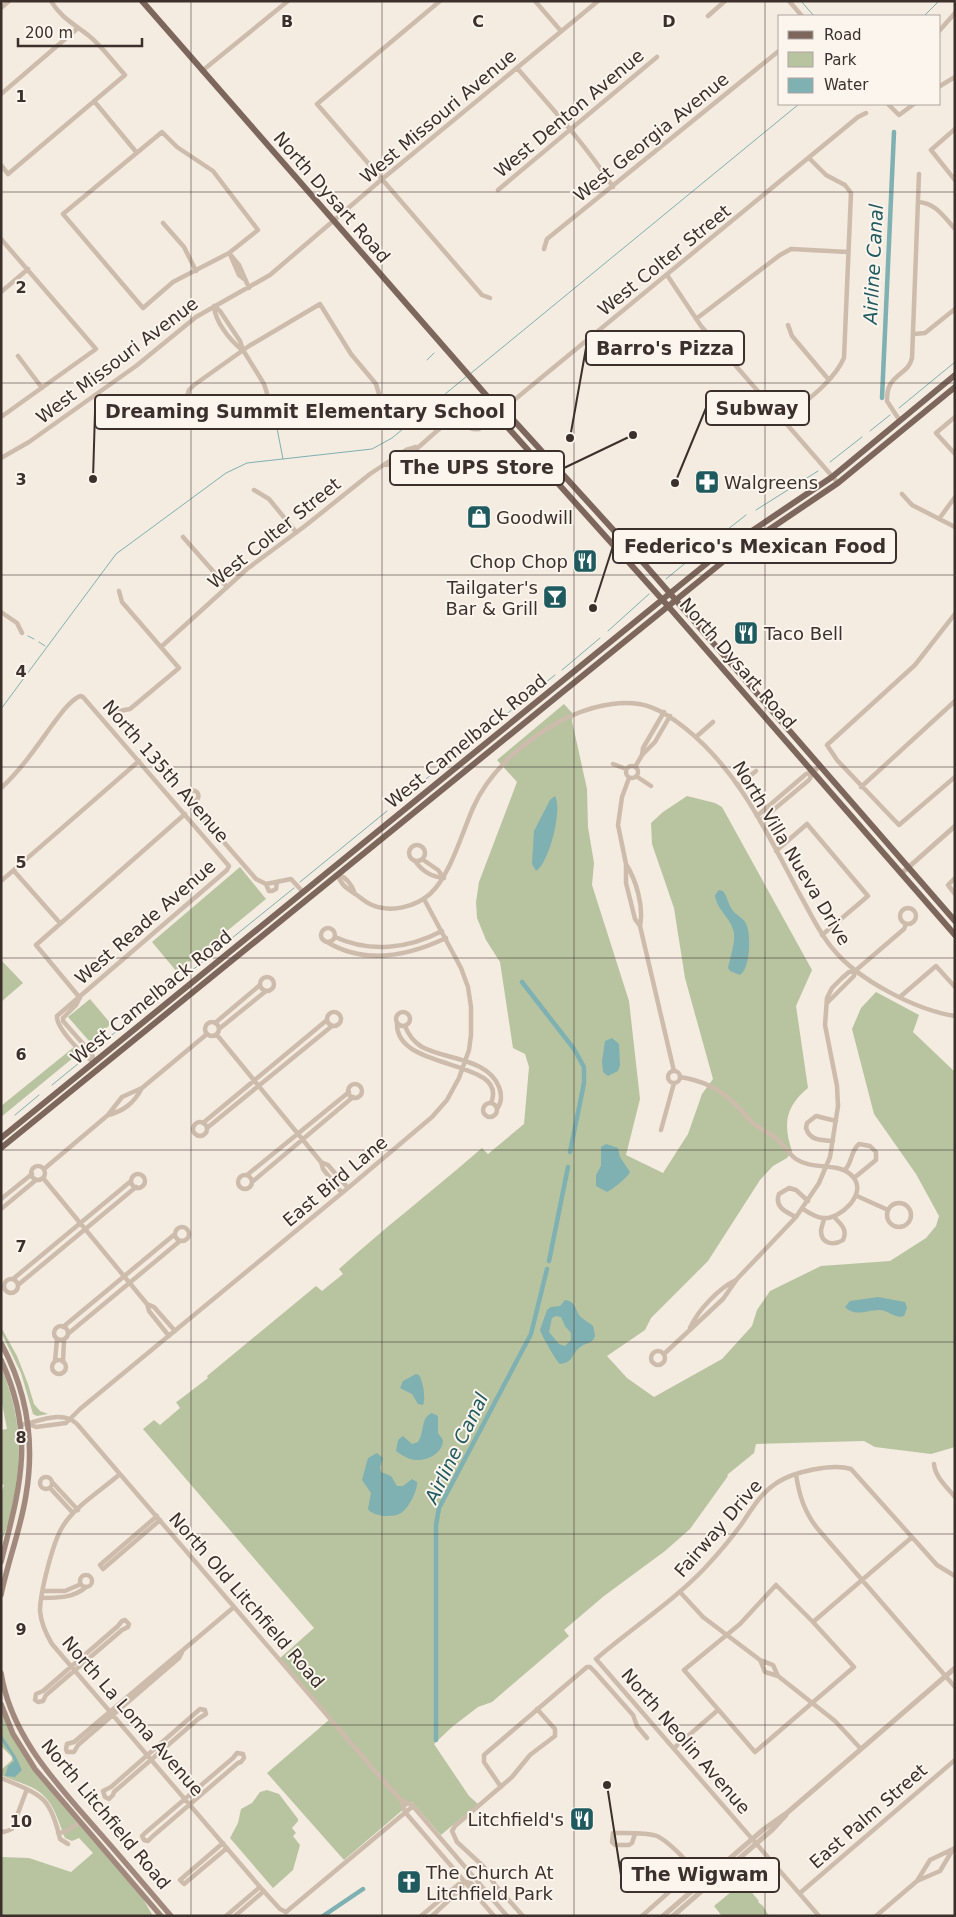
<svg xmlns="http://www.w3.org/2000/svg" width="956" height="1917" font-family="'DejaVu Sans',sans-serif">
<style>
.green{fill:#b8c4a0}
.water{fill:#7fb0b2;fill-rule:evenodd}
.lines{fill:none;stroke-linecap:round;stroke-linejoin:round}
.stream{stroke:#7fb0b2;stroke-width:1}
.canal{stroke:#7fb0b2;stroke-width:4.5}
.minor{stroke:#cdbbac;stroke-width:4.5}
.tertiary{stroke:#cdbbac;stroke-width:5}
.secondary{stroke:#a18a7d;stroke-width:5.5}
.primary{stroke:#7d675c;stroke-width:6}
.grid{fill:none;stroke:#3b302b;stroke-width:1;stroke-opacity:0.55}
.labels{text-anchor:middle;dominant-baseline:central;stroke-width:4;stroke-linejoin:round;paint-order:stroke}
.street-label{font-size:18px;fill:#3b302b;stroke:#fbf5ee}
.poi-label{font-size:18px;fill:#3b302b;stroke:#fbf5ee;text-anchor:start}
.water-label{font-size:19px;font-style:italic;fill:#1f5a5e;stroke:#fbf5ee}
.grid-label{font-size:16px;text-anchor:middle;font-weight:bold;fill:#3b302b;stroke:#fbf5ee;stroke-width:4;stroke-linejoin:round;paint-order:stroke}
.leader{fill:none;stroke:#3b302b;stroke-width:2}
.callout-dot{fill:#3b302b;stroke:#fbf5ee;stroke-width:2}
.callout{fill:#fbf5ee;stroke:#3b302b;stroke-width:2}
.callout-label{font-size:19px;text-anchor:middle;font-weight:bold;fill:#3b302b}
</style>
<rect width="100%" height="100%" fill="#f4ebe1"/>
<path class="green" d="M564 704 573 714 572 721 587 789 588 827 594 863 592 885 629 1001 640 1099 626 1155 663 1173 688 1134 702 1094 713 1079 685 978 674 908 652 844 651 823 663 812 687 796 715 803 722 807 812 970 796 1006 808 1088C785 1107 783 1124 792 1151L787 1158 773 1166 760 1180 708 1261 651 1318 645 1330 607 1356 627 1378 654 1397 722 1359 752 1326 757 1310 770 1291 821 1266 890 1261 926 1238 936 1226 939 1216 916 1174 874 1114 852 1029 861 1008 876 992 919 1015 913 1032 955 1072V1447L931 1454 875 1447 864 1441 756 1444 754 1453 727 1475 728 1476 690 1529 665 1551 604 1596 564 1630 569 1636 492 1702 478 1707 452 1727 434 1744 469 1796 478 1804 441 1835 412 1802 344 1860 267 1773 330 1719 279 1659 314 1628 143 1429 154 1420 160 1425 180 1408 176 1402 178 1401 208 1378 207 1376 316 1286 322 1291 343 1274 339 1269C383 1229 430 1193 475 1154L482 1148 488 1154 524 1124 529 1067 525 1054 513 1048 500 962 486 940 477 918 476 902 479 882 517 782 497 760Z
M240 867 266 899 177 972 152 942Z
M1 960 23 983 1 1002Z
M90 999 111 1024 90 1042 68 1017Z
M74 1047 79 1053 1 1117V1106Z
M1 1327 17 1356 28 1384 34 1404 40 1411 48 1414 37 1416 33 1414 21 1373 1 1332Z
M1 1366C23 1423 23 1457 10 1517 8 1526 4 1534 1 1543V1493L4 1485 1 1484V1430L7 1429 1 1398Z
M1 1711 17 1745 142 1897 153 1916H1V1857L29 1858 71 1872 93 1853 79 1838 72 1841 65 1838C57 1818 53 1797 31 1787 21 1782 11 1780 1 1775V1770L12 1760V1757L1 1746Z
M267 1790 279 1794 298 1819V1821L292 1828 296 1833 293 1836 300 1845 293 1870 273 1888 230 1838 238 1823 241 1809 252 1803 260 1792Z
M743 1882 759 1901 758 1902 763 1906 769 1916H722L714 1906Z"/>
<path class="water" d="M555 796C563 808 549 864 536 871L532 864 534 831 550 800Z
M719 890 723 891C728 897 728 906 734 912 739 917 745 919 747 926 751 937 750 969 740 975L730 971 728 968C730 957 735 945 734 933 732 919 716 909 715 895Z
M612 1038 619 1044 620 1065 618 1071 608 1076 603 1072 602 1061 605 1041Z
M606 1144 618 1148 620 1157 630 1172C628 1177 612 1190 607 1192L596 1186V1175L601 1166V1147Z
M878 1297 905 1302 907 1308 904 1316C896 1319 889 1311 881 1310 868 1309 856 1318 845 1307L850 1301Z
M565 1300C578 1302 574 1311 582 1318 585 1321 590 1323 593 1326L595 1336C592 1345 585 1342 579 1348 571 1355 574 1362 560 1364 556 1361 542 1336 540 1330L547 1310 551 1307 560 1306ZM556 1316 561 1317 565 1326 571 1333V1340L565 1346 559 1344 549 1332 552 1318Z
M416 1374 419 1375C423 1381 426 1399 423 1405L418 1404 412 1394 400 1388 403 1381Z
M432 1413 438 1416V1433L443 1440C443 1455 423 1463 410 1459 405 1457 400 1454 396 1451L398 1440 403 1436 412 1444 418 1442C425 1432 420 1418 432 1413Z
M377 1453 383 1458 380 1467 381 1472 391 1476 397 1486H403L412 1479 417 1482C418 1490 408 1509 401 1513 394 1518 373 1517 368 1509L371 1493 362 1480 368 1458Z
M1 1734 16 1757 22 1770 15 1777 5 1776 8 1766 14 1761C11 1749 1 1747 1 1734Z"/>
<g class="lines">
<path class="stream" d="M801 1 814 16
M924 16 939 1
M427 360 434 353
M470 374 799 104
M384 399 409 423
M899 408 955 362
M276 423 283 459
M870 431 890 415
M830 462 862 437
M756 510 818 471
M709 544 746 515
M666 579 700 551
M608 631 649 594
M28 636 34 639
M39 642 45 646
M562 670 600 638
M1 709 116 554 226 473 247 463 372 449 392 438 467 376
M395 804 555 675
M300 882 387 811
M97 1047 294 888
M52 1085 79 1063
M15 1115 39 1095"/>
<path class="canal" d="M882 398 894 132
M522 982 574 1049 584 1067V1083L570 1152
M549 1261 568 1167
M436 1740V1525L439 1508 531 1334 547 1269
M323 1916 363 1889"/>
<path class="minor" d="M440 1 317 104 482 295 490 298
M535 1 561 31
M789 1 802 16
M1 8 9 1
M708 16 725 1
M940 30 955 13
M517 68C551 107 585 144 613 187
M202 71 288 1
M940 86 955 77
M1 94 78 28
M94 101 137 153
M888 104 899 115 914 104
M955 129 931 150 955 180
M162 132 177 147 213 171 258 230 229 253 173 282 143 308 63 214Z
M1 165 8 174 125 75C113 62 102 46 88 35 74 24 60 17 51 1
M498 190 657 57
M918 202C936 203 944 217 955 229
M163 223 184 247 196 271
M1 239 96 349 1 417
M544 249 547 239 780 50
M229 253 239 265 249 288
M230 254 239 275 244 279
M667 275 701 326 838 483
M1 292 28 269
M214 306 220 311 240 341 243 350 264 384 274 415
M214 306C215 322 230 340 242 350
M696 319 780 255 791 249 848 252
M788 325 792 336 829 380
M914 334 925 333 955 309
M18 356 42 388
M186 399 189 390 194 385 249 346 320 304 351 354 376 384 379 394
M955 417 936 433 955 454
M783 420C804 402 832 384 844 358L851 193 845 185 826 175 809 158
M900 421 887 401C887 396 887 390 890 385 896 373 909 372 912 358L919 174
M1 458 29 442 136 366 196 317 270 275 381 180 598 1
M386 465C407 465 434 429 453 419 463 422 468 431 479 429L858 117 866 113
M254 490 269 499 296 532
M902 494 912 505 955 527
M939 519 955 497
M183 537 227 587
M1 612 17 623 22 633
M955 614 915 665 827 745 837 760 899 825 955 777
M161 647 247 569 305 526 370 474 406 450 416 447
M119 711 130 709 179 668 122 602 119 591
M696 737 713 722
M642 755 643 748 664 712
M613 764 626 769
M626 772a6 6 0 1 1 12 0a6 6 0 1 1-12 0Z
M635 767 642 755 655 742 670 716
M636 776 651 786
M629 778 622 797 618 825 626 864V883L635 919 640 926
M739 785 756 771
M861 787 955 701
M1 788C21 770 37 746 53 724 60 715 69 701 80 696L83 697 229 866 227 870 57 1016
M187.5 796a5.5 5.5 0 1 1 11 0a5.5 5.5 0 1 1-11 0Z
M193 802 195 809 256 879 266 884 291 879 303 892
M757 816 806 774 813 772
M760 821 809 780 813 772 820 766
M409 853a8 8 0 1 1 16 0a8 8 0 1 1-16 0Z
M776 851 807 824 868 896 822 935
M422 859 438 870 444 878
M415 861C422 871 431 877 444 878
M626 864C636 880 644 906 640 926L674 1071
M14 871 60 923
M338 874C340 884 346 888 354 893 360 897 365 902 372 905 391 913 415 907 430 894 450 876 462 833 473 808 495 758 559 711 612 704 644 700 661 709 685 728 739 771 767 833 799 893 810 912 819 933 833 949 858 980 916 1010 955 1016
M338 874C347 878 352 884 355 894
M955 878 948 885 955 894
M1 881 139 761
M266 884 269 891H272L276 889 277 882
M900 916a8 8 0 1 1 16 0a8 8 0 1 1-16 0Z
M321 935a7 7 0 1 1 14 0a7 7 0 1 1-14 0Z
M335 937C370 953 408 949 442 931
M327 942C365 965 408 956 446 938
M260 984a7 7 0 1 1 14 0a7 7 0 1 1-14 0Z
M901 996 936 966 955 987
M80 998 36 945 185 814
M827 1003 854 976 855 971 904 929 906 924
M396 1019a7 7 0 1 1 14 0a7 7 0 1 1-14 0Z
M327 1019a7 7 0 1 1 14 0a7 7 0 1 1-14 0Z
M57 1016C56 1028 84 1057 94 1062
M63 1018V1021L92 1054 94 1062
M63 1018 76 1005 79 999
M205 1029a7 7 0 1 1 14 0a7 7 0 1 1-14 0Z
M215 1023 260 985
M397 1024C396 1072 510 1058 491 1103
M405 1026C408 1034 414 1042 422 1047 446 1060 488 1058 499 1087 502 1095 502 1102 497 1109
M219 1029 266 991
M217 1035 321 1162 323 1169 342 1193
M668 1077a6 6 0 1 1 12 0a6 6 0 1 1-12 0Z
M680 1077C700 1080 720 1089 734 1103 741 1109 746 1117 753 1123 760 1130 771 1133 778 1140 785 1146 789 1154 796 1159 813 1171 840 1161 853 1177 868 1194 840 1219 824 1218 816 1218 809 1213 803 1209
M348 1091a7 7 0 1 1 14 0a7 7 0 1 1-14 0Z
M483 1110a7 7 0 1 1 14 0a7 7 0 1 1-14 0Z
M108 1115C124 1111 134 1103 142 1088
M193 1129a7 7 0 1 1 14 0a7 7 0 1 1-14 0Z
M203 1123 327 1020
M207 1128 332 1026
M661 1130 674 1083
M833 1141C821 1140 810 1141 806 1128L807 1123 816 1116 836 1121
M321 1162 328 1165 348 1188
M31 1173a7 7 0 1 1 14 0a7 7 0 1 1-14 0Z
M44 1169 108 1115 122 1097 142 1088 207 1034
M845 1170C853 1161 850 1152 859 1144L870 1146 876 1152V1160L854 1178
M131 1181a7 7 0 1 1 14 0a7 7 0 1 1-14 0Z
M247 1175 349 1092
M238 1182a7 7 0 1 1 14 0a7 7 0 1 1-14 0Z
M43 1178 147 1304 154 1307 175 1331
M252 1182 353 1097
M857 1196 888 1210
M1 1199 32 1174
M887 1215a12 12 0 1 1 24 0a12 12 0 1 1-24 0Z
M1 1209 36 1180
M796 1217C786 1212 774 1207 779 1194L789 1188 796 1190 808 1201
M824 1218C824 1222 821 1227 821 1231 821 1244 834 1246 843 1240 848 1230 841 1224 834 1217
M175 1234a7 7 0 1 1 14 0a7 7 0 1 1-14 0Z
M13 1279 131 1181
M4 1286a7 7 0 1 1 14 0a7 7 0 1 1-14 0Z
M18 1285 136 1187
M147 1304 149 1311 169 1336
M54 1333a7 7 0 1 1 14 0a7 7 0 1 1-14 0Z
M63 1327 175 1234
M690 1328C698 1310 719 1288 736 1280
M69 1333 180 1241
M651 1358a7 7 0 1 1 14 0a7 7 0 1 1-14 0Z
M664 1354 723 1299 737 1279 796 1217 819 1183 830 1157 838 1106 837 1086 825 1025 827 998 832 988 842 978 849 972 855 971
M52 1367a7 7 0 1 1 14 0a7 7 0 1 1-14 0Z
M55 1361 57 1339
M63 1362 64 1340
M29 1424 36 1427 66 1423 80 1409 348 1188 432 1117 447 1100 459 1078 469 1050 471 1035V1007L468 987 461 968 424 899
M21 1425C38 1422 62 1409 77 1424L375 1771 401 1800 412 1805 507 1916
M934 1464C935 1477 947 1487 955 1497
M120 1474C103 1489 75 1506 63 1526 53 1541 40 1593 40 1611 41 1623 46 1634 52 1644L260 1887 280 1909 286 1912 413 1806
M796 1474C799 1495 804 1511 817 1528L955 1687
M40 1483a6 6 0 1 1 12 0a6 6 0 1 1-12 0Z
M52 1482 78 1510
M50 1488 73 1513
M157 1516 100 1565 103 1569 160 1520
M80 1581a6 6 0 1 1 12 0a6 6 0 1 1-12 0Z
M776 1585 813 1622 854 1667 755 1752 684 1670 740 1624Z
M43 1591H65L81 1584
M680 1592 703 1617 760 1660
M41 1598C57 1598 74 1598 86 1587
M125 1620 129 1624 128 1627 122 1630 46 1695 43 1701 38 1702 35 1700 36 1694 43 1691 118 1626 122 1621Z
M813 1622 911 1538
M182 1652 179 1658 78 1745 74 1752H67L66 1749 67 1744 74 1742 234 1607
M760 1660 773 1665 778 1676 765 1672Z
M778 1676 835 1721 861 1749
M200 1709 205 1710 206 1714 198 1719 114 1792 113 1795 109 1799 105 1797 103 1791 111 1787Z
M674 1748 718 1710
M237 1753 243 1754 244 1758 241 1762 238 1763 153 1836 148 1841 144 1840 142 1836 145 1833 233 1758Z
M1 1778C41 1795 50 1795 60 1839L68 1844
M501 1787 484 1762V1755L587 1667H590L595 1672 633 1715 637 1726 647 1738
M401 1800 405 1812 494 1916
M1 1831 4 1832 12 1829 27 1789
M58 1833 65 1832 80 1822
M635 1834 632 1843 629 1845H615L612 1842 613 1833C625 1833 646 1832 657 1836 672 1843 695 1870 706 1883
M223 1843 180 1880 184 1884 227 1848
M917 1881 940 1871 952 1851
M465 1882H470L480 1893H488
M800 1893 955 1760
M226 1916 260 1887
M235 1916 264 1891
M421 1916 459 1884H462L465 1882
M432 1916 462 1888V1884
M523 1916 495 1885 484 1867 457 1842 452 1831 455 1826 512 1777 530 1755 555 1736V1729L537 1709
M642 1916 669 1892 690 1865
M819 1916 596 1659C632 1628 671 1603 704 1569 718 1554 731 1539 743 1522 753 1507 762 1492 778 1482 794 1472 832 1463 851 1469L937 1565 955 1576
M876 1916 917 1881 930 1860 955 1848"/>
<path class="tertiary" d="M902 873 955 826
M663 1916 764 1829 788 1812 955 1668
M673 1916 773 1829 786 1815"/>
<path class="secondary" d="M1 1343C27 1391 35 1442 26 1495 21 1528 8 1561 1 1595
M1 1360C36 1435 20 1487 1 1562
M1 1673C11 1736 56 1783 97 1830 122 1858 146 1887 171 1916
M1 1704 13 1734 35 1769 161 1916"/>
<path class="primary" d="M142 1 500 411 508 414 647 567 955 921
M500 411 501 420 668 606 955 935
M1 1138 722 551 832 477 955 375
M1 1148 730 556 838 483 955 387"/>
</g>
<path class="grid" d="M191 1V1916M382 1V1916M574 1V1916M765 1V1916M1 192H955M1 383H955M1 575H955M1 767H955M1 958H955M1 1150H955M1 1342H955M1 1534H955M1 1725H955"/>
<defs>
<symbol id="pharmacy-square" viewBox="-11 -11 22 22"><rect x="-9" y="-9" width="18" height="18" rx="4" fill="#1f5a5e" stroke="#fbf5ee"/><path d="M-2-6h4v4h4v4h-4v4h-4v-4h-4v-4h4Z" fill="#fff"/></symbol>
<symbol id="shop-square" viewBox="-11 -11 22 22"><rect x="-9" y="-9" width="18" height="18" rx="4" fill="#1f5a5e" stroke="#fbf5ee"/><path d="M-5-2.5h2.3a2.7 3.5 0 0 1 5.4 0H5L5.5 6h-11ZM-1.5-2.5h3a1.5 2.3 0 0 0-3 0Z" fill="#fff"/></symbol>
<symbol id="restaurant-square" viewBox="-11 -11 22 22"><rect x="-9" y="-9" width="18" height="18" rx="4" fill="#1f5a5e" stroke="#fbf5ee"/><path d="M-5-6h1v4h1v-4h1v4h1v-4h1v5L-1.5 .5V6h-2V.5L-5-1ZM5-6V6H3V1.5H1.5Q1.5-4 5-6Z" fill="#fff"/></symbol>
<symbol id="bar-square" viewBox="-11 -11 22 22"><rect x="-9" y="-9" width="18" height="18" rx="4" fill="#1f5a5e" stroke="#fbf5ee"/><path d="M-6-5H6L.8 .8V4.5H3.5V6h-7V4.5H-.8V.8Z" fill="#fff"/></symbol>
<symbol id="church-square" viewBox="-11 -11 22 22"><rect x="-9" y="-9" width="18" height="18" rx="4" fill="#1f5a5e" stroke="#fbf5ee"/><path d="M-1.2-6h2.4v3.5h3.3v2.4h-3.3V6h-2.4V-.1h-3.3v-2.4h3.3Z" fill="#fff"/></symbol>
</defs>
<g fill-rule="evenodd">
<use href="#pharmacy-square" x="693" y="468" width="28" height="28"/>
<use href="#shop-square" x="465" y="503" width="28" height="28"/>
<use href="#restaurant-square" x="571" y="547" width="28" height="28"/>
<use href="#bar-square" x="541" y="583" width="28" height="28"/>
<use href="#restaurant-square" x="732" y="619" width="28" height="28"/>
<use href="#restaurant-square" x="568" y="1805" width="28" height="28"/>
<use href="#church-square" x="395" y="1868" width="28" height="28"/>
</g>
<g class="labels">
<g class="street-label">
<text transform="translate(569 113) rotate(-40)">West Denton Avenue</text>
<text transform="translate(438 116) rotate(-40)">West Missouri Avenue</text>
<text transform="translate(651 137) rotate(-39)">West Georgia Avenue</text>
<text transform="translate(332 197) rotate(49)">North Dysart Road</text>
<text transform="translate(664 260) rotate(-39)">West Colter Street</text>
<text transform="translate(117 360) rotate(-37)">West Missouri Avenue</text>
<text transform="translate(274 533) rotate(-39)">West Colter Street</text>
<text transform="translate(738 663) rotate(49)">North Dysart Road</text>
<text transform="translate(466 741) rotate(-39)">West Camelback Road</text>
<text transform="translate(166 771) rotate(49)">North 135th Avenue</text>
<text transform="translate(792 853) rotate(59)">North Villa Nueva Drive</text>
<text transform="translate(145 922) rotate(-41)">West Reade Avenue</text>
<text transform="translate(151 997) rotate(-39)">West Camelback Road</text>
<text transform="translate(335 1181) rotate(-40)">East Bird Lane</text>
<text transform="translate(718 1528) rotate(-49)">Fairway Drive</text>
<text transform="translate(247 1600) rotate(49)">North Old Litchfield Road</text>
<text transform="translate(133 1716) rotate(49)">North La Loma Avenue</text>
<text transform="translate(686 1741) rotate(49)">North Neolin Avenue</text>
<text transform="translate(106 1814) rotate(50)">North Litchfield Road</text>
<text transform="translate(868 1816) rotate(-41)">East Palm Street</text>
</g>
<g class="poi-label">
<text x="724" y="482">Walgreens</text>
<text x="496" y="517">Goodwill</text>
<text x="568" y="561" text-anchor="end">Chop Chop</text>
<text x="538" y="587" text-anchor="end">Tailgater's<tspan x="538" dy="21">Bar &amp; Grill</tspan></text>
<text x="764" y="633">Taco Bell</text>
<text x="564" y="1819" text-anchor="end">Litchfield's</text>
<text x="426" y="1872">The Church At<tspan x="426" dy="21">Litchfield Park</tspan></text>
</g>
<g class="water-label">
<text transform="translate(873 264) rotate(-87)">Airline Canal</text>
<text transform="translate(456 1448) rotate(-64)">Airline Canal</text>
</g>
</g>
<g class="grid-label">
<text x="287" y="27">B</text>
<text x="478" y="27">C</text>
<text x="669" y="27">D</text>
<text x="21" y="102">1</text>
<text x="21" y="293">2</text>
<text x="21" y="485">3</text>
<text x="21" y="677">4</text>
<text x="21" y="868">5</text>
<text x="21" y="1060">6</text>
<text x="21" y="1252">7</text>
<text x="21" y="1443">8</text>
<text x="21" y="1635">9</text>
<text x="21" y="1827">10</text>
</g>
<path class="leader" d="M570 438L586 348M675 483L706 408M93 479L95 412M633 435L564 468M593 608L613 546M607 1785L621 1875"/>
<g class="callout-dot">
<circle cx="570" cy="438" r="5"/>
<circle cx="675" cy="483" r="5"/>
<circle cx="93" cy="479" r="5"/>
<circle cx="633" cy="435" r="5"/>
<circle cx="593" cy="608" r="5"/>
<circle cx="607" cy="1785" r="5"/>
</g>
<g class="callout">
<rect x="586" y="331" width="158" height="34" rx="5"/>
<rect x="706" y="391" width="103" height="34" rx="5"/>
<rect x="95" y="395" width="420" height="34" rx="5"/>
<rect x="390" y="451" width="174" height="34" rx="5"/>
<rect x="613" y="529" width="283" height="34" rx="5"/>
<rect x="621" y="1858" width="158" height="34" rx="5"/>
</g>
<g class="callout-label">
<text x="665" y="355">Barro's Pizza</text>
<text x="757" y="415">Subway</text>
<text x="305" y="418">Dreaming Summit Elementary School</text>
<text x="477" y="474">The UPS Store</text>
<text x="755" y="553">Federico's Mexican Food</text>
<text x="700" y="1881">The Wigwam</text>
</g>
<rect width="956" height="1917" fill="none" stroke="#3b302b" stroke-width="5"/>
<rect x="778" y="15" width="162" height="90" fill="#fbf5ee" stroke="#aea6a0"/>
<rect x="788" y="31" width="25" height="8" fill="#7d675c" stroke="#aea6a0"/>
<text x="824" y="40" font-size="15" fill="#3b302b">Road</text>
<rect x="788" y="52" width="25" height="15" fill="#b8c4a0" stroke="#aea6a0"/>
<text x="824" y="65" font-size="15" fill="#3b302b">Park</text>
<rect x="788" y="78" width="25" height="15" fill="#7fb0b2" stroke="#aea6a0"/>
<text x="824" y="90" font-size="15" fill="#3b302b">Water</text>
<path d="M18 38v8h124v-8" fill="none" stroke="#3b302b" stroke-width="2.5"/>
<text x="25" y="38" font-size="15" fill="#3b302b" stroke="#fbf5ee" stroke-width="4" paint-order="stroke">200 m</text>
</svg>
